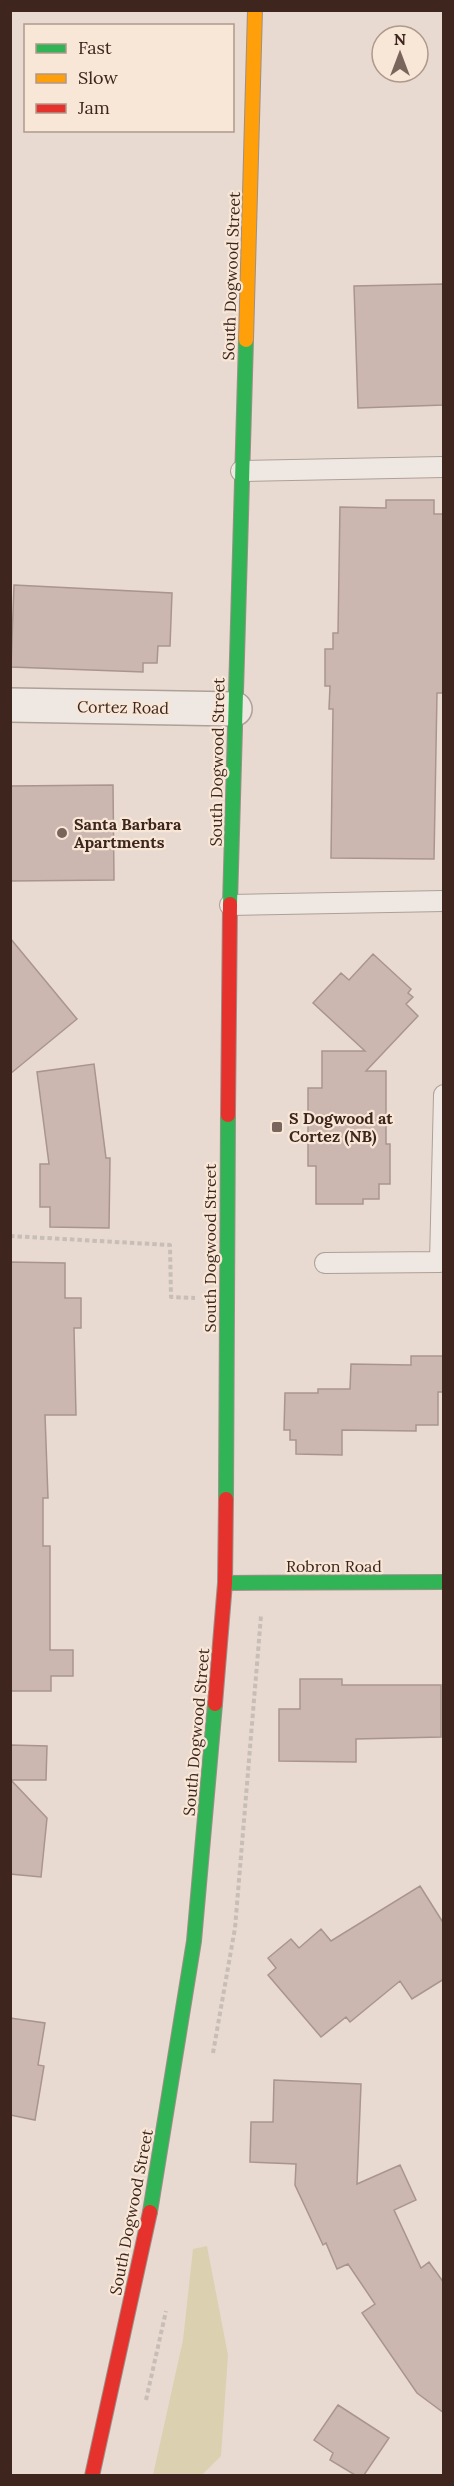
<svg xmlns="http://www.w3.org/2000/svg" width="454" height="2486" font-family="Lora,serif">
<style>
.green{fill:#dbd1b1}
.building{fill:#ccb7b0;stroke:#a9958e;stroke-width:1.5}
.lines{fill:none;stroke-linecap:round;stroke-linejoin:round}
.lane-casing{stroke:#ada098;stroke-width:22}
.street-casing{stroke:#ada098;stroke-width:36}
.fast-casing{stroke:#9d8f88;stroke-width:16}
.slow-casing{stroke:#9d8f88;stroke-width:16}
.jam-casing{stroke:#9d8f88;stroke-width:16}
.path{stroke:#c8beb8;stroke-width:4;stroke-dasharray:4.5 3;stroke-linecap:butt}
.lane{stroke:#efe8e2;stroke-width:20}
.street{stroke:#efe8e2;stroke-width:33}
.fast{stroke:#30b455;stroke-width:14}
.slow{stroke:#ff9f0a;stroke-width:14}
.jam{stroke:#e5322d;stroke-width:14}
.poi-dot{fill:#7a655c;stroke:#f8e6d6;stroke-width:2}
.labels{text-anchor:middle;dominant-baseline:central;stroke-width:4.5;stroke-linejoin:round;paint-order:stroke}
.street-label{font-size:16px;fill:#3e261e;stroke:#f8e6d6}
.poi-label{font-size:16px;font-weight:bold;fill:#3e261e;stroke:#f8e6d6;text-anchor:start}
</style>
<rect width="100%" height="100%" fill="#e8dad0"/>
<path class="green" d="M207 2246 228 2355 221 2456 202 2475H153L183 2340 193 2249Z"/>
<path class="building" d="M444 284V405L358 408 354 286Z
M386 500H434V514H444V693H437L434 859 331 858 333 709H329L330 686H325V649H333V633H338L340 507 386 508Z
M14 585 172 593 170 646H158L157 663H143V672L11 667Z
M113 785 114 880 10 881V786Z
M10 938 77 1019 10 1074Z
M373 954 411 989 408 993 413 997 406 1004 418 1016 366 1071H386V1144H390V1184H379V1199H363V1204H316V1166H308V1088H322V1051H365L313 1003 341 973 349 980Z
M94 1064 106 1158H110L109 1228 50 1227V1207H40V1164H49L37 1072Z
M10 1262 65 1263V1298H81V1328H74L76 1415H45L48 1498H43V1546H50V1650H73V1676H51V1691H10Z
M411 1356H444V1392H438V1425H416V1431L342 1430V1455L296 1454V1440H290V1430H284L285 1393H318V1389H350L351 1364 411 1365Z
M300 1679H342V1685H441V1737L356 1739V1762L279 1761V1709H300Z
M10 1745 47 1746 46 1780H11L47 1818 41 1877 10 1874Z
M420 1886 444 1924V1979L412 1999 400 1981 350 2022 346 2017 321 2037 268 1975 276 1968 268 1958 291 1939 299 1948 321 1929 331 1941Z
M10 2018 45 2023 38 2065 44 2066 35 2120 10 2115Z
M274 2080 361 2084 357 2184 400 2165 416 2200 394 2210 421 2268 429 2262 444 2283V2413L417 2393 362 2313 375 2304 348 2264 337 2269 326 2243 323 2245 295 2185 296 2164 250 2162 251 2122H273Z
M338 2405 389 2438 364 2475H355L330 2460 333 2453 314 2440Z"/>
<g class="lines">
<defs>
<path id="lane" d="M241 471 444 467
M230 905 444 901
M325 1263 440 1262 444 1095"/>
<path id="street" d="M10 705 235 709"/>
<path id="fast" d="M230 904 246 340
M226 1499 228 1115
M225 1583 444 1582
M150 2212 194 1941 215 1704"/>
<path id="slow" d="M246 340 255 10"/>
<path id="jam" d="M228 1115 230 904
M215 1704 225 1583 226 1499
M92 2476 150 2212"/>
</defs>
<use href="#lane" class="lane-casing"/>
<use href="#street" class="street-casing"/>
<use href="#fast" class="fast-casing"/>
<use href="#slow" class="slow-casing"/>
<use href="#jam" class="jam-casing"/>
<path class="path" d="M10 1236 170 1245 171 1297 195 1298
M213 2053 235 1928 261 1616
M146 2400 166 2311"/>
<use href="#lane" class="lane"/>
<use href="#street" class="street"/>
<use href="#fast" class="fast"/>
<use href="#slow" class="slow"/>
<use href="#jam" class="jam"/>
</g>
<g class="poi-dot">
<circle cx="62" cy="833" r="6"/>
<rect x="271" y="1121" width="12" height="12" rx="3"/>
</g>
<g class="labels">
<g class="street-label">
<text transform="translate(231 276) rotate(-88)">South Dogwood Street</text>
<text transform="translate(123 707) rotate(1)">Cortez Road</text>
<text transform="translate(217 762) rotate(-89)">South Dogwood Street</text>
<text transform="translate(210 1248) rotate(-90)">South Dogwood Street</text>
<text x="334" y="1566">Robron Road</text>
<text transform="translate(196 1732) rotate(-85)">South Dogwood Street</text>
<text transform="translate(131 2212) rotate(-79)">South Dogwood Street</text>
</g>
<g class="poi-label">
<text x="74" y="824">Santa Barbara<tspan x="74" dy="18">Apartments</tspan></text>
<text x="289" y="1118">S Dogwood at<tspan x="289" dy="18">Cortez (NB)</tspan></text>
</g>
</g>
<rect width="454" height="2486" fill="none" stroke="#3e261e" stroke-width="24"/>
<rect x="24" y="24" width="210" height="108" fill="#f8e6d6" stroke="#ae998c" stroke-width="1.5"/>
<rect x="36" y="44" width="30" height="9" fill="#30b455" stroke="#ae998c" stroke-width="1.5"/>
<text x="78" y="54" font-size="18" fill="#3e261e">Fast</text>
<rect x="36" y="74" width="30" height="9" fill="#ff9f0a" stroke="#ae998c" stroke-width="1.5"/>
<text x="78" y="84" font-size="18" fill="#3e261e">Slow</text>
<rect x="36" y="104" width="30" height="9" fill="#e5322d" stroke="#ae998c" stroke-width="1.5"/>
<text x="78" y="114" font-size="18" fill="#3e261e">Jam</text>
<g transform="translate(400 54)"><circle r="28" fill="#f8e6d6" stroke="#ae998c" stroke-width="1.5"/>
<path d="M0-4.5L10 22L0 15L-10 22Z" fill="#7a655c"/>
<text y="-9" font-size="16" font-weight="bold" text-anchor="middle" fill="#3e261e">N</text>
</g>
</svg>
